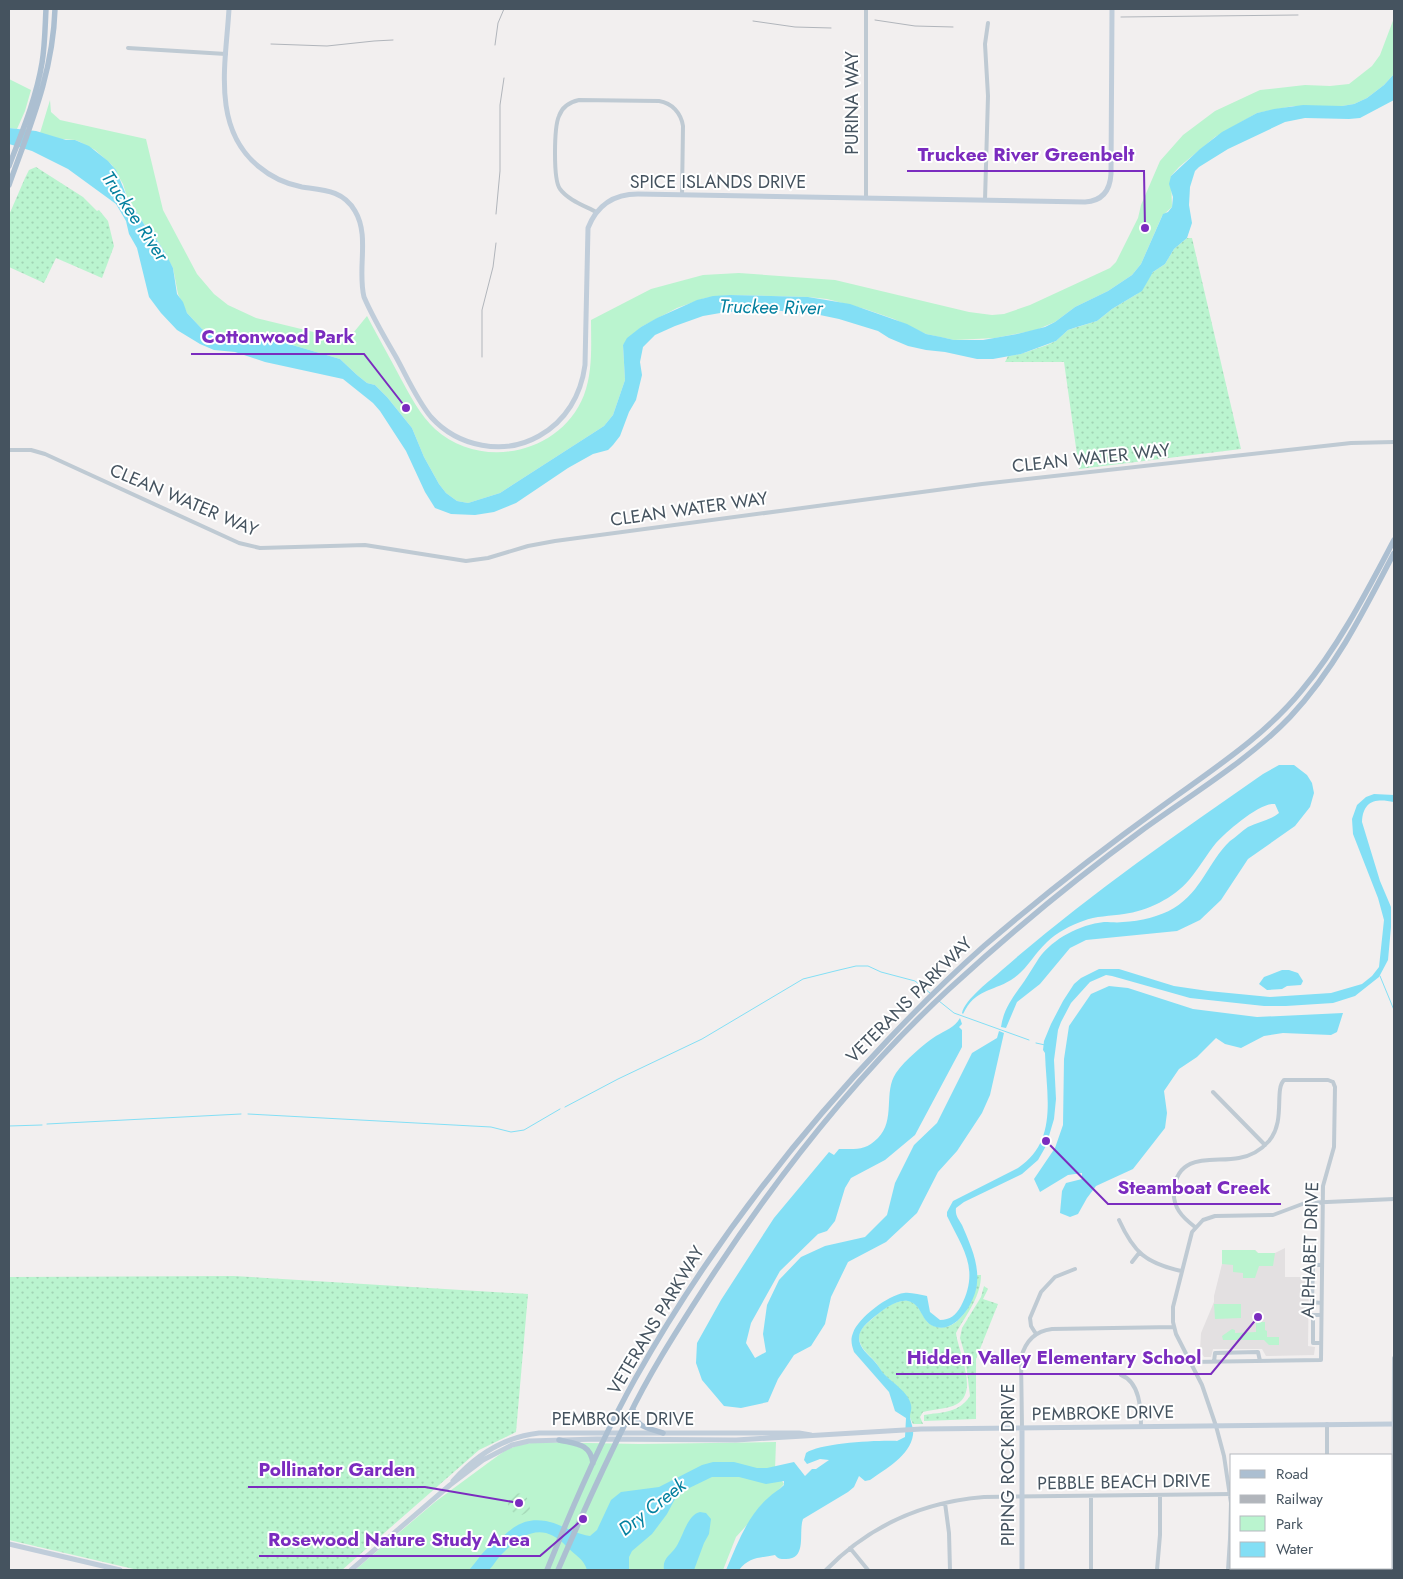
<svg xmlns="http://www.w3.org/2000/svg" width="1403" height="1579" font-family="Jost,sans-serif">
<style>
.education{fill:#e3e0e1}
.grass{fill:url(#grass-dots)}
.park{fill:#baf4cf}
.garden{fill:url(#garden-furrows)}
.water{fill:#83dff5}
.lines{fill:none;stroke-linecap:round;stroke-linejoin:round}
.stream{stroke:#83dff5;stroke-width:1}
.street{stroke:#bfcad3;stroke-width:4}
.secondary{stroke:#c0cdda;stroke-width:5}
.primary{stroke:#acbfd1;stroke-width:5.5}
.rail{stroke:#b1b5bb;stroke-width:1}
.labels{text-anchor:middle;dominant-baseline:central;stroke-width:4;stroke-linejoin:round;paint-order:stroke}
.street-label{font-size:18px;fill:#45535f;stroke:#fff}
.water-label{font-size:19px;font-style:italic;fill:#03809f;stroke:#fff}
.leader{fill:none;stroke:#7b2cbf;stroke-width:2}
.callout-dot{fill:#7b2cbf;stroke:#fff;stroke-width:2}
.callout-label{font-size:19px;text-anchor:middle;font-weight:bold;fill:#7b2cbf;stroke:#fff;stroke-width:4;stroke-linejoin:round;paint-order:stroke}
</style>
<defs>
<pattern id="grass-dots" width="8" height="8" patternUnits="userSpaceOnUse" patternTransform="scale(1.25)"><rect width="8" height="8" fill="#baf4cf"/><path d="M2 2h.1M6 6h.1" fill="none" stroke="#a1d3b4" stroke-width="1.8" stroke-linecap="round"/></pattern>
<pattern id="garden-furrows" width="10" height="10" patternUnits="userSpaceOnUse" patternTransform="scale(1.25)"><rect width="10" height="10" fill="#baf4cf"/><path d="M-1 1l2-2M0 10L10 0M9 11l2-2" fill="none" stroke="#a1d3b4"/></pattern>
</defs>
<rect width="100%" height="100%" fill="#f2efef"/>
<path class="education" d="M1285 1248V1277H1309L1308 1346 1315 1347 1314 1355 1266 1356 1262 1349H1213L1211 1357H1204L1200 1351 1201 1333 1214 1302V1296L1222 1264V1250H1255L1258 1253H1275Z"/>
<path class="grass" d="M36 167 83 197 97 211 99 210 108 221 114 246 102 278 56 258 44 283 9 267V215L25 178 29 170Z
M1187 238H1192L1241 449 1079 469 1064 362H1005L1008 356 1021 354 1047 345 1056 341 1068 330 1097 321 1112 309 1137 294 1153 272 1165 264 1174 249Z
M977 1275H981C981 1297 966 1315 956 1333 958 1351 979 1392 957 1404 948 1409 934 1409 923 1412L920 1417 923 1424H913C908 1414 906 1402 901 1392 897 1384 888 1379 882 1373 880 1370 879 1366 876 1363 870 1355 860 1349 859 1338 858 1331 866 1324 871 1320 880 1312 894 1299 908 1301 922 1303 921 1322 934 1326 960 1336 978 1294 977 1275Z
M234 1276 528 1294 516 1432 479 1450 342 1570H138L9 1540V1277Z
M984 1286 988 1289 983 1299 998 1304 976 1359V1419L924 1421V1415C943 1412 959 1413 970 1396L965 1355 960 1338 962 1328 981 1297Z"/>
<path class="park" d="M1394 18V74L1384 85 1367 98 1354 104 1342 106H1293L1257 113 1215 137 1179 167 1171 176 1172 207 1162 216 1141 264 1132 275 1108 291 1075 307 1055 322 1036 330 995 338 954 340 926 334 894 319 865 309 827 299 808 297 730 295 705 298 677 308 641 327 623 345 625 380 613 415 604 426 500 493 468 503 457 501 446 493 439 484 424 457 412 428 387 397 375 385 367 383 357 375 340 359 282 342 225 338 210 334 202 329 187 313 178 294 173 268 161 246 149 228 144 224 127 197 123 184 112 165 95 150 80 142 75 140 61 139 40 133 50 100 51 112 60 120 146 139 163 210 197 274 214 294 228 305 256 318 330 336 345 343 367 316C378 337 390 358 401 379 411 397 420 415 435 429 481 471 561 454 584 395 593 371 591 345 591 320L651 289 703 275 739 273 835 280 969 312 992 315 1004 314 1030 305 1110 268 1116 262 1138 218 1141 205 1160 161 1183 135 1215 111 1260 90 1305 85 1330 86 1349 84 1372 66 1380 55Z
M9 79 31 90 25 111 17 129 9 128Z
M1222 1250H1255L1258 1253H1275L1273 1266H1259L1255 1278H1243V1273L1233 1272V1265L1222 1264Z
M1214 1304H1241V1318L1215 1319Z
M1256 1322H1265V1330L1267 1331V1337H1279V1345H1269L1264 1340H1223L1222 1336 1232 1329 1235 1330V1333L1256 1332Z
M537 1442 639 1444 776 1442 775 1470 784 1484 736 1537 723 1570H355L435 1502 492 1460 506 1450 519 1445Z"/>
<path class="garden" d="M515 1493 524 1494 529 1501 530 1511 522 1515 516 1514C509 1510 505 1503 509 1495Z"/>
<path class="water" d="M1394 74V100L1360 118 1349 119 1305 118 1285 122 1228 149 1199 167 1195 171 1190 187 1189 205 1192 223 1187 238 1174 249 1165 264 1153 272 1142 291 1112 309 1097 321 1077 327 1068 330 1056 341 1021 354 993 359H977L945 352 926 350 908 346 889 338 878 331 839 319 820 315 772 310 726 312 703 316 675 326 655 335 643 347 640 362 642 375 636 400 629 412 620 436 613 445 608 450 593 454 568 468 516 503 494 512 475 515 451 514 435 508 425 492 406 451 380 411 373 403 343 379 265 362 235 352 214 350 200 344 177 330 161 313 149 297 137 248 129 234 126 221 116 204 68 169 32 151 9 144V128L36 131 66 140H75L89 146 108 161 116 170 127 197 144 224 153 234 166 254 173 268 177 294 183 302 187 313 202 329 210 334 225 338 282 342 340 359 357 375 367 383 375 385 387 397 412 428 424 457 439 484 446 493 457 501 468 503 500 493 604 426 613 415 625 380 623 345 627 338 641 327 657 318 697 300 713 296 730 295 808 297 850 304 907 324 926 334 941 337 954 340H983L1017 334 1045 327 1055 322 1075 307 1108 291 1132 275 1141 264 1163 214 1168 212 1172 207 1173 197 1169 184 1171 176 1200 149 1222 132 1257 113 1274 109 1303 105 1342 106 1354 104 1367 98 1384 85Z
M1279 765H1294L1307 775 1312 783 1314 793 1310 807 1295 826 1248 859 1221 900 1200 920 1177 931 1086 940 1070 948 1040 984 1017 1002 1006 1028 1001 1027C1004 1006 1016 994 1027 977 1031 971 1035 964 1039 958 1054 938 1079 925 1104 922 1111 922 1117 923 1123 922 1141 921 1159 917 1174 908 1202 891 1208 862 1230 841 1236 837 1242 831 1248 827 1258 822 1271 820 1279 813L1275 804C1260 802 1226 832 1216 843 1207 854 1199 868 1189 880 1174 898 1147 911 1124 914 1110 916 1096 916 1083 921 1071 925 1056 933 1047 942 1034 954 1026 971 1011 980 991 992 975 989 963 1014L962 1013C965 999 991 980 1002 970 1084 898 1174 836 1263 774Z
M1374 794 1394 795V802C1375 798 1363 801 1362 822L1380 881 1391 907V927L1388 960 1379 977 1355 996 1333 1003 1286 1006H1264L1190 998 1112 976 1106 975 1090 982 1071 1003 1061 1022 1058 1030 1054 1060 1056 1099 1054 1119 1046 1146 1038 1160 1022 1174 964 1202 956 1208C955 1216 959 1219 962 1225 970 1244 979 1262 977 1283 976 1302 954 1338 931 1325 921 1319 921 1304 908 1301 896 1299 883 1310 874 1317 868 1322 859 1329 859 1338 859 1348 869 1355 875 1362 879 1366 881 1371 884 1374 893 1383 909 1393 911 1405 912 1410 910 1413 910 1416 910 1421 914 1428 913 1435 910 1456 885 1469 870 1480L865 1481 859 1476 854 1487 848 1492 803 1519C798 1532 808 1560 785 1559 780 1559 778 1559 775 1555 760 1558 749 1557 739 1570H726C737 1545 747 1516 768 1498 773 1493 779 1490 784 1485V1481L766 1484 739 1477H712L681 1492 680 1496 676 1497 667 1514 652 1534 632 1551 629 1557V1570H587C584 1559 575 1555 567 1547 543 1521 522 1533 501 1555 496 1560 494 1565 489 1570H469C476 1563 481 1553 489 1547 491 1545 494 1544 496 1543 512 1528 522 1517 546 1521 561 1524 575 1534 590 1536L597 1530 611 1500 621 1492 659 1487 702 1465 713 1462H734L757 1468H767L794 1462 805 1476 812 1469H816L829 1460 820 1459 807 1464 804 1460 806 1453C820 1443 879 1440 897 1441L905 1437 906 1418 895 1411 889 1392 854 1352C852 1346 850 1340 853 1333 858 1318 888 1295 904 1293 911 1292 920 1295 927 1296L930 1312 940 1320C950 1320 956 1315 961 1306 980 1269 963 1249 947 1216V1212L953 1201 1018 1168C1059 1141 1046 1094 1045 1053L1043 1050 1044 1041 1051 1024 1063 1001 1074 984 1081 978 1099 969H1119L1174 986 1208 991 1270 997 1331 993 1362 984 1372 976 1379 967 1384 920 1378 898 1353 834 1352 819 1357 805 1366 797Z
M1282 970H1289L1298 973 1303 981 1301 985 1287 986 1282 989 1267 990 1259 984 1264 977Z
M1109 986 1128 988 1193 1009 1257 1017 1343 1013 1337 1032 1331 1035 1283 1033 1264 1036 1241 1048 1225 1044 1216 1038 1197 1057 1179 1069 1164 1091 1167 1113 1165 1128 1133 1169 1096 1186 1087 1198 1078 1214 1070 1217 1060 1213 1062 1191 1066 1183 1082 1179V1173L1068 1175 1040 1192 1034 1179 1055 1148 1063 1125 1064 1059 1069 1026 1091 994Z
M960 1018 962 1024 959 1027 962 1030V1047L915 1135 885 1160 851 1178 845 1188 835 1221 827 1231 818 1234 780 1271 751 1323 746 1343 755 1358 766 1352 763 1334 767 1305 779 1280 801 1257 825 1246 865 1237 887 1215 895 1183 914 1145 937 1123 972 1053 997 1038 999 1031 1004 1033 990 1095 982 1113 957 1151 938 1172 917 1213 886 1242 848 1262 831 1297 825 1324 811 1346 794 1355 778 1379 768 1402 741 1408 724 1406 702 1380 696 1363 697 1343 721 1300 774 1218 829 1152 834 1155 839 1149C856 1149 865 1151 878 1138 896 1120 883 1092 896 1073 905 1060 924 1044 936 1036 946 1030 954 1028 960 1018Z
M700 1512 706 1513 711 1519 709 1534 704 1543 694 1570H664C662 1558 671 1555 676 1547 683 1537 687 1515 700 1512Z"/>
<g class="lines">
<path class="stream" d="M1380 976 1394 1010
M939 1001 954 1013 1029 1040
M1036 1043 1045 1045
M565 1107 618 1079 702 1039 803 979 835 971 856 966H868L881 972 915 981 930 993
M248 1114 491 1127 511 1132 524 1130 560 1109
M47 1124 241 1114
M9 1126 42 1125"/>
<path class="street" d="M866 9V198
M128 48 226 54
M985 200 988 96 985 44 988 23
M596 212C585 206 568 200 560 189 553 180 554 127 559 116 562 107 570 102 579 100L659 101C672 103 681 113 683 126L682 195
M9 450H31L45 454 239 543 260 548 365 545 466 561 488 558 528 546 555 541 982 484 1351 443 1394 442
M1213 1092 1265 1145
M1119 1220C1134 1253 1146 1263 1181 1271
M1195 1227C1182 1217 1172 1207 1174 1189 1179 1151 1215 1163 1239 1158 1251 1156 1261 1150 1269 1141 1286 1121 1274 1090 1284 1080H1328L1333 1082
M1132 1262 1139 1253
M1321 1303 1312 1302 1313 1267V1265H1322
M1036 1334 1031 1326 1030 1318 1041 1292 1055 1277 1075 1269
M1321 1343H1313V1315H1321
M1191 1362 1321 1360 1323 1186 1334 1147 1335 1087 1333 1082
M1214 1362 1215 1353 1258 1352 1260 1361
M1121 1375C1140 1382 1141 1409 1141 1427
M1327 1424V1455
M1022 1428 1021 1358C1025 1342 1035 1331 1052 1329L1174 1327
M1091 1496V1570
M945 1503 949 1533 950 1570
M850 1548 868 1570
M826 1570C869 1526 923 1502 984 1497L1232 1494
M1157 1570 1160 1535V1495
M1228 1570 1230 1539 1231 1503 1224 1456 1216 1426 1202 1385 1176 1334 1173 1322V1307L1192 1232 1203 1220 1215 1216 1273 1215 1305 1203 1394 1199
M1316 1570 1317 1568
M1393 1570 1394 1358"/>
<path class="secondary" d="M229 9C226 62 211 127 258 166 271 177 286 184 302 187 323 190 343 190 355 211 370 236 357 269 364 297 373 318 385 338 396 357 407 377 417 400 431 417 458 447 504 456 539 436 566 421 581 395 585 365L588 228C597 205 614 194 638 194L1085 202C1102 201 1110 191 1111 174L1112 9
M453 1481C476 1455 504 1437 539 1433H799L811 1435
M9 1544 120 1570
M351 1570 450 1485 483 1460 512 1445 529 1441 597 1439 736 1440 921 1429 1394 1424
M1022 1570V1428"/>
<path class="primary" d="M9 166C22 132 36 99 42 63 45 45 45 27 46 9
M9 185C30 126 53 73 55 9
M633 1409C634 1427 648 1428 663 1433
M559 1440C576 1444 590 1443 593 1463
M547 1570C573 1505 601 1440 635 1379 704 1256 790 1143 887 1041 918 1008 950 976 984 946 1041 897 1100 851 1161 807 1210 771 1263 738 1302 690 1339 646 1367 591 1394 540
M558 1570C580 1519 603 1468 628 1418 648 1376 674 1335 699 1296 770 1185 852 1079 949 989 1010 933 1074 880 1141 831 1189 796 1249 760 1290 717 1335 669 1364 611 1394 553"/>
<path class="rail" d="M1121 17 1298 15
M875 20 915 26 953 27
M753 21 795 27 831 28
M271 44 327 46 374 41 393 40
M495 45 498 23 504 9
M496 214 500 171V105L504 78
M482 357V310L493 267 496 243"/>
</g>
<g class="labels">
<g class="street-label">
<text transform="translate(852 103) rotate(-90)">PURINA WAY</text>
<text x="718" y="182">SPICE ISLANDS DRIVE</text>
<text transform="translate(1091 458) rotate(-6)">CLEAN WATER WAY</text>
<text transform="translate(184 500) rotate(23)">CLEAN WATER WAY</text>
<text transform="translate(689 509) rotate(-8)">CLEAN WATER WAY</text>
<text transform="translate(909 1000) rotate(-45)">VETERANS PARKWAY</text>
<text transform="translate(1310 1250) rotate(-88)">ALPHABET DRIVE</text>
<text transform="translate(656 1320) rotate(-59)">VETERANS PARKWAY</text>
<text transform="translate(1103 1413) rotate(-1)">PEMBROKE DRIVE</text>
<text x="623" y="1419">PEMBROKE DRIVE</text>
<text transform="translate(1008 1465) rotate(-90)">PIPING ROCK DRIVE</text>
<text transform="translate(1124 1482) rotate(-1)">PEBBLE BEACH DRIVE</text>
</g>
<g class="water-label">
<text transform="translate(135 216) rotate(56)">Truckee River</text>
<text transform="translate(771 307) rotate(1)">Truckee River</text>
<text transform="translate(652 1507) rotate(-38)">Dry Creek</text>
</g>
</g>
<path class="leader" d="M1145 228L1144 171H907M406 408L364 354H191M1046 1141L1108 1204H1281M1258 1317L1211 1374H896M519 1503L425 1487H248M583 1519L540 1556H259"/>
<g class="callout-dot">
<circle cx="1145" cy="228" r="5"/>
<circle cx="406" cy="408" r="5"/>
<circle cx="1046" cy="1141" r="5"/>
<circle cx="1258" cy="1317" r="5"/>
<circle cx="519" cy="1503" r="5"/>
<circle cx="583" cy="1519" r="5"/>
</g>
<g class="callout-label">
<text x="1026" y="161">Truckee River Greenbelt</text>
<text x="278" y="343">Cottonwood Park</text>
<text x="1194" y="1194">Steamboat Creek</text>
<text x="1054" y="1364">Hidden Valley Elementary School</text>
<text x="337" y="1476">Pollinator Garden</text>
<text x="399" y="1546">Rosewood Nature Study Area</text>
</g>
<rect width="1403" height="1579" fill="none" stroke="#45535f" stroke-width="20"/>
<rect x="1230" y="1454" width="162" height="115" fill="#ffffff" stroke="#b5babf"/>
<rect x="1240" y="1470" width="25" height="8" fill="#acbfd1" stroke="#b5babf"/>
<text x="1276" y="1479" font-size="15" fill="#45535f">Road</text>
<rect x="1240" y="1495" width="25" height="8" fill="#b1b5bb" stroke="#b5babf"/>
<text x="1276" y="1504" font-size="15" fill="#45535f">Railway</text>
<rect x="1240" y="1516" width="25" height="15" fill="#baf4cf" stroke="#b5babf"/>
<text x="1276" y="1529" font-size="15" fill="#45535f">Park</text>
<rect x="1240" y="1542" width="25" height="15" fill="#83dff5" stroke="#b5babf"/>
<text x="1276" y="1554" font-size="15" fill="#45535f">Water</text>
</svg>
